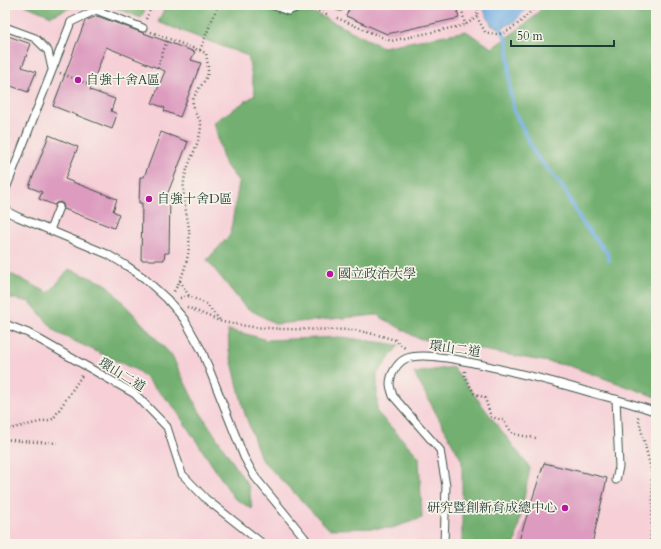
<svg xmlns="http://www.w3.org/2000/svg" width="661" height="549" font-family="Cardo,'Noto Serif TC',serif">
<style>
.built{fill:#f6cfd7}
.forest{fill:#72af70;stroke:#487652}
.water{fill:#6fade1;stroke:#47758a}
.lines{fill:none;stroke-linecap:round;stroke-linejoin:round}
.stream{stroke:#6fade1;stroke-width:4}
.building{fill:#dd9cbf}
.service-casing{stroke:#3e5549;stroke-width:9}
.path{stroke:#3e5549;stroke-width:2.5;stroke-dasharray:1 3;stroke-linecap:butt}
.service{stroke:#fff;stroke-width:7}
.poi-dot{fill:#b5179e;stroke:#f7f3e8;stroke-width:1.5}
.labels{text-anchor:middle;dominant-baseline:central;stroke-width:3.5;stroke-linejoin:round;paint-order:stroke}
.poi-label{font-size:13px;fill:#1f3d34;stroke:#f7f3e8;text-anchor:start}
.street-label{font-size:13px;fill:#1f3d34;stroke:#f7f3e8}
</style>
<rect width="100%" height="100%" fill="#f7f3e8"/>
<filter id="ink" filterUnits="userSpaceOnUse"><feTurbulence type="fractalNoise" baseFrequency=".025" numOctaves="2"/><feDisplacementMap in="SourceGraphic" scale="8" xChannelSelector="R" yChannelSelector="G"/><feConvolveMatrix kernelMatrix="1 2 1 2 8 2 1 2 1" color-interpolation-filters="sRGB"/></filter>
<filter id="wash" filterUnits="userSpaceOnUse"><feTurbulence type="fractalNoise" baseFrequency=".012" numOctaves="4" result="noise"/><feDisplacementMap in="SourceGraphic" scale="16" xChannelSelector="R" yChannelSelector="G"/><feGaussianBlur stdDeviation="0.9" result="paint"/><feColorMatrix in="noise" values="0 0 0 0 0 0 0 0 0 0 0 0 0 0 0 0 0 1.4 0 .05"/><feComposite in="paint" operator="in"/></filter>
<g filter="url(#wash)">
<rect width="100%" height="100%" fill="#eedfbf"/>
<path class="built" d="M5 5H656V544H5Z"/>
<path class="forest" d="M25 5H77L51 16Z
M109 5H147L141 18Z
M166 5H239L317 14 383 47 466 31 492 48 527 23 545 5H656V397L570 366 417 338 377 315 276 324 245 307 207 260 230 235 239 182 224 163 214 122 255 95 248 56 158 22Z
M69 269 106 284 172 356 198 409 249 487 252 509 234 498 173 406 138 371 57 333 30 302 5 297V271L49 293Z
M228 330 250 335 267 340 341 337 399 345 377 374V412L419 457 422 518 392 528 329 529 261 459 244 411 229 350Z
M453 367 530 468 515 544H462V461L414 373Z"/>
<path class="water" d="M487 5H525L528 8 514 22 501 28 492 26 484 10Z"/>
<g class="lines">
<path class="stream" d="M501 28 508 44 510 91 514 111 535 154 563 187 582 222 607 253 609 260"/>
</g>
<g id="blocks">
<path class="building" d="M351 5H456L459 18 387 34 346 16Z
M97 16 195 52 191 60 201 63 180 117 164 111 165 108 152 103 165 71 106 47 90 90 115 99 111 111 117 114 112 129 53 106 85 21Z
M5 35 31 44 22 67 36 72 28 92 5 84Z
M161 132 188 142 167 195H170L169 253H165L164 260H141L142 203H139L140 177H144Z
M49 135 78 147 65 179 117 199 113 211 119 214 114 228 64 209 63 204 60 202 56 203 54 205 39 199 42 192 29 187Z
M544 463 607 478 592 544H519L520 537Z"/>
</g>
</g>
<g filter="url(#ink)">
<use href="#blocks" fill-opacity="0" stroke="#3e5549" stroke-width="1"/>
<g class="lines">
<defs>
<path id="service" d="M272 5 288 11 303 5
M334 5 340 7 341 5
M5 27 35 38 48 51 52 69
M5 191 71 22 96 10 143 28
M5 208 10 213 18 217 107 254 127 266 144 278 167 299 184 319 202 351 244 457 255 477 304 537 307 541V544
M50 230 59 207
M5 324 28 333 135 394 167 427 182 474 206 499 263 544
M616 480 619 467 616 399
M444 544 446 486 440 450 393 396C392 392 390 388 390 384 390 375 397 363 405 359 426 349 489 367 513 372 539 378 566 385 592 393 614 399 635 404 656 412"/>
</defs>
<use href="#service" class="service-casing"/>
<path class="path" d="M461 5 465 25
M311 8 329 15
M477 17 485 32C489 33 493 34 498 34 510 33 524 19 532 10L530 5
M656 17V18
M337 18 391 41 465 25 477 17 478 5
M146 19 152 5
M151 32 206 53C207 59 208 65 208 71 207 82 195 90 193 101 191 113 201 117 201 126 200 145 187 162 184 181 182 197 187 214 189 229 191 252 185 274 173 293
M200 50 218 5
M157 68 168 38
M60 73 91 85
M180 281 189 296 206 304 220 320
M180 298 189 296
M187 307 222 322 253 327 282 329 355 330 378 335 395 340 406 349
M465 371V377L474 393 485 398 491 417 503 420 513 434 536 438
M638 417 651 469 653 503 650 544
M5 430 53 419 83 374
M5 439 20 441 57 443"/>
<use href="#service" class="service"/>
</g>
</g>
<g class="poi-dot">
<circle cx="78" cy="80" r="4"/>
<circle cx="149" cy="199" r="4"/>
<circle cx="330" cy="274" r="4"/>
<circle cx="565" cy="508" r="4"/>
</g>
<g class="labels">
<g class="poi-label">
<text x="86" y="80">自強十舍A區</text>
<text x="157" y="199">自強十舍D區</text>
<text x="338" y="274">國立政治大學</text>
<text x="557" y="508" text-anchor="end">研究暨創新育成總中心</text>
</g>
<g class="street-label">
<text transform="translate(455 349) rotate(8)">環山二道</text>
<text transform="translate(122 375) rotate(32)">環山二道</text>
</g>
</g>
<rect width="661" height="549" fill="none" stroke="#f7f3e8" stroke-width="20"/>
<path d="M511 40v6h103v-6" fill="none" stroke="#1f3d34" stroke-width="2"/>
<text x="517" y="40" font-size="12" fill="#1f3d34" stroke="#f7f3e8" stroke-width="3" paint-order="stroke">50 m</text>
</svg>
